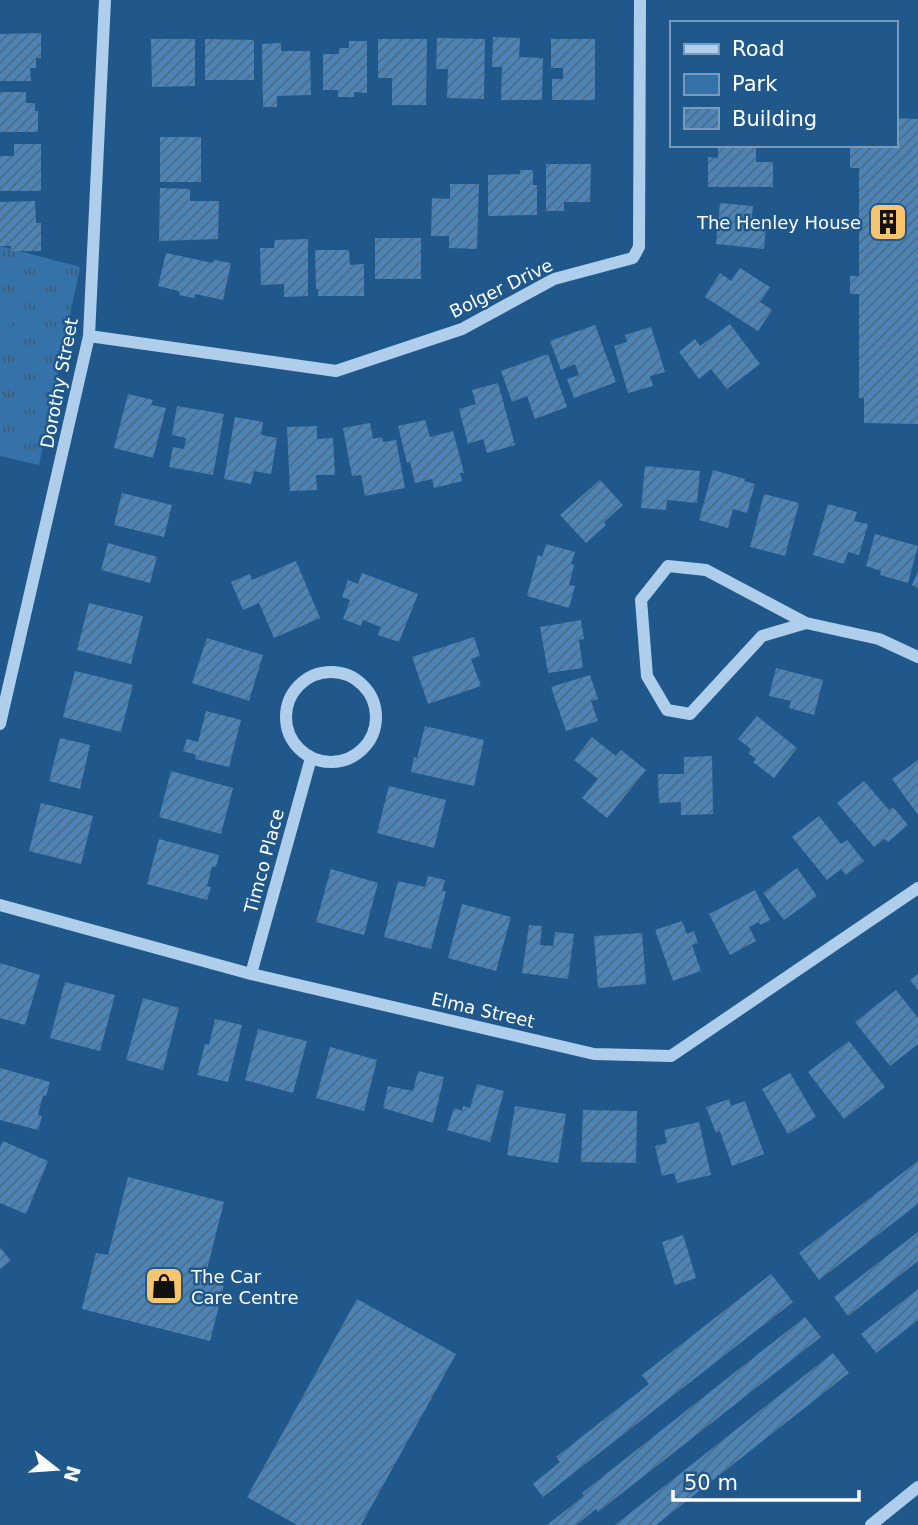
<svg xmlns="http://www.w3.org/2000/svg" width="918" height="1525" font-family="'DejaVu Sans',sans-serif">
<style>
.park{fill:url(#park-tufts)}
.pitch{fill:#3472a9}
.building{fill:url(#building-hatch)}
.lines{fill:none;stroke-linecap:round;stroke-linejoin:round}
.minor{stroke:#aeceeb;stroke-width:12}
.labels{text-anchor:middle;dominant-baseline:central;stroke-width:5;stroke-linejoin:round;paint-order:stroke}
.poi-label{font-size:18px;fill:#fff;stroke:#20588b;text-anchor:end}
.street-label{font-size:18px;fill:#fff;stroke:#20588b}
</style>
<defs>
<pattern id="park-tufts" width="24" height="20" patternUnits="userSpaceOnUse" patternTransform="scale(1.75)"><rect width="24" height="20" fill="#3472a9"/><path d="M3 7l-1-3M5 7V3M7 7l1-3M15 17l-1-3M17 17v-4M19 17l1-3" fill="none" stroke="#415d76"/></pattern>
<pattern id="building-hatch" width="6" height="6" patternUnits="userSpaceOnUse" patternTransform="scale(1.75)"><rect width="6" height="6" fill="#4d84b5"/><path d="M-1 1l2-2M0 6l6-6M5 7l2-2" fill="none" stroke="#4d6b86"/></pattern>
</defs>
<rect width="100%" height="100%" fill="#20588b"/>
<path class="park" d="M0 246 80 267 39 465 0 456Z"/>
<path class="pitch" d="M0 312 12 315 0 361Z"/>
<path class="building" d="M41 33V58H36V68H30L31 81H0V34Z
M493 37 520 38 519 57 543 58 542 100H501L502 67H492Z
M437 38 485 39 484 99 447 98 448 69H436Z
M151 39H195V86L152 87Z
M205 39 254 40V80H205Z
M378 39H427L426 105H392V78H378Z
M551 39H595V100H552V79H563V68H551Z
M349 41H367V93L354 92V97H338V90H323V54H339V48H349Z
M281 43V51H310L311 95 277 96V107H263L262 44Z
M0 92H26V103H35V111H38V132H0Z
M895 118 918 119V424L864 423V398H859V294H850V276H859V168H850V145H895Z
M160 137H201V182H160Z
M14 144H41V191H0V156H14Z
M718 145H756V162H773V187H708V157L718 158Z
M546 164H591L590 202H564V211H546Z
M520 170H533V185H537V215L488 216V175L520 174Z
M450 184H479L477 249 449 248V236H431L432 198 450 199Z
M160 188 190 189V201H219L218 239 159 241Z
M35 201 36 223H41V251H11V246H0V202Z
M720 203 753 206 751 224 766 226 764 249 716 244Z
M375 238H421V279H375Z
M308 239V296L284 297V284L261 285 260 248H274L275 240Z
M315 250H349L350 265 364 264V296H318V289H316Z
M166 253 213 263 214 260 231 263 223 300 195 294 194 298 179 295V291L158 286Z
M740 268 770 287 760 302 772 310 758 331 705 297 720 273 731 281Z
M730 324 760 364 727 389 711 369 699 379 679 352 695 339 700 346Z
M595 325 616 382 574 398 567 379 579 375 575 364 561 370 550 341Z
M651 327 665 372 650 376 653 386 628 393 614 346 627 342 625 335Z
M548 354 567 407 535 419 527 396 512 402 501 371Z
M498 383 515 445 487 453 483 439 468 444 459 409 476 404 472 390Z
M128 394 153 400 151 405 166 408 153 458 114 448Z
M177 406 224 414 213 475 169 467 173 447 184 449 186 438 172 435Z
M235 417 263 422 261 435 277 438 271 474 254 471 251 484 224 479Z
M425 420 430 437 453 431 464 473H460L462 481 434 488 432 479 415 483 410 462 407 463 398 426Z
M370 423 373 439 382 437 383 442 396 440 405 488 365 496 361 475 352 476 343 428Z
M317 426V439L333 438 335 475H316L317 490 290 491 287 427Z
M645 466 700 471 697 503 667 500 666 510 641 508Z
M713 470 745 479 744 481 755 484 747 513 733 509 728 528 699 520Z
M600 480 623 505 604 522 606 525 586 543 560 515Z
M122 493 172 505 164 537 114 525Z
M764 494 799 503 785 556 750 547Z
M828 504 857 512 854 521 868 524 859 555 848 552 844 564 813 555Z
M875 534 918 546 908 583 880 575 881 571 866 566Z
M108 543 157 557 150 583 101 570Z
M546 544 575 552 571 564 574 565 569 585 575 586 569 608 527 596 538 555 542 557Z
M296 561 320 618 274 638 259 603 243 610 231 582 250 574 252 580Z
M918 571V588L912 585Z
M362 573 418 594 399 642 378 635 381 627 363 620 361 626 343 619 350 600 342 597 348 580 358 584Z
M89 603 143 616 131 664 77 650Z
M581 620 584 639 579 640 583 668 548 673 540 627Z
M474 637 480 656 471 659 481 686 428 704 412 657Z
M207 638 263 655 249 701 192 683Z
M776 668 823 680 814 715 789 708 791 701 769 696Z
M75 671 133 685 121 732 63 717Z
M590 675 598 699 591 701 598 721 566 731 551 687Z
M206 711 241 720 229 767 195 759 196 755 183 751 187 739 198 742Z
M757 716 797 748 774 778 753 762 756 759 748 753 751 749 738 739Z
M425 726 484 740 474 786 411 772 414 757 417 758Z
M592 737 616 756 621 750 646 770 607 818 582 798 598 779 574 760Z
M60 738 90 745 80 789 49 781Z
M712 756 713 814 681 815V802L659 803 658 774H684V757Z
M918 760V815L892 779Z
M171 771 233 788 221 834 159 817Z
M864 781 889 810 893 807 908 825 888 842 885 839 874 847 837 803Z
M389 786 446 800 434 848 377 833Z
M41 803 93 816 81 864 29 851Z
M819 816 841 844 847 840 864 861 846 875 841 869 827 880 792 837Z
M159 839 219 855 216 867H212L207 886 211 887 207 900 147 884Z
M797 868 817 896 784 920 763 893Z
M331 869 378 883 364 935 316 922Z
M428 876 445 880 442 891H446L431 949 384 937 398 881 425 887Z
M755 890 770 920 760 925 759 922 749 927 756 941 730 955 709 914Z
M462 904 511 917 496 971 448 958Z
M682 921 687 934 694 931 698 943 692 945 701 971 673 981 655 930Z
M529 925 542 926 540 945 553 946 555 932 574 934 568 979 522 973Z
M642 933 646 984 598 988 594 936Z
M0 963 40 975 25 1025 0 1018Z
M918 974V990L910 980Z
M65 982 115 995 100 1051 50 1038Z
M896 990 918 1018V1044L890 1066 855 1022Z
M143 998 179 1008 163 1070 126 1060Z
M215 1019 242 1025 228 1082 197 1075 205 1044 209 1045Z
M258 1029 307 1041 293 1093 245 1080Z
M849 1041 885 1087 844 1119 808 1072Z
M330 1047 377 1060 364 1111 316 1098Z
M0 1068 50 1082 46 1096 43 1095 38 1115 42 1116 38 1130 0 1120Z
M418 1071 444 1077 433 1123 383 1108 388 1086 413 1091Z
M790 1073 816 1117 788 1134 762 1089Z
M477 1084 504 1091 490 1142 447 1130 454 1108 462 1111 463 1106 470 1108Z
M729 1099 731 1106 745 1101 764 1154 732 1166 720 1131 716 1133 706 1107Z
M515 1106 566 1114 558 1163 507 1155Z
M583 1110 637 1111 636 1163 581 1162Z
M699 1122 711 1175 677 1183 674 1173 662 1176 655 1146 667 1143 664 1130Z
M3 1141 48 1161 26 1214 0 1203V1148Z
M918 1161V1204L819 1280 799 1253Z
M128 1177 224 1202 204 1281 224 1286 210 1341 82 1309 96 1253 108 1255Z
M918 1232V1261L848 1316 834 1297Z
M683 1235 696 1278 675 1285 662 1242Z
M0 1247 11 1261 0 1269Z
M771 1274 793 1302 543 1497 533 1484 560 1462 556 1457 649 1384 642 1375Z
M918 1289V1320L876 1353 861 1334Z
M357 1299 456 1354 361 1525H297L247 1497Z
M805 1317 821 1337 598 1512 596 1509 576 1525H547L584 1496 582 1493Z
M833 1353 849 1373 656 1525H615Z"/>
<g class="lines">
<path class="minor" d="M89 336 336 371 462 329 554 279 633 258 639 247 640 0
M806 623 762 636 690 714 667 710 647 676 641 600 668 566 706 570 806 623 879 639 918 657
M286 717a45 45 0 1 1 90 0a45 45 0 1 1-90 0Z
M0 724 89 336 105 0
M0 905 251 974 594 1054 671 1056 918 888
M251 974 311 758
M871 1525 918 1487"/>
</g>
<defs>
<symbol id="building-square" viewBox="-11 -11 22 22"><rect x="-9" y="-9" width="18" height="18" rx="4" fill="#f8c56e" stroke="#20588b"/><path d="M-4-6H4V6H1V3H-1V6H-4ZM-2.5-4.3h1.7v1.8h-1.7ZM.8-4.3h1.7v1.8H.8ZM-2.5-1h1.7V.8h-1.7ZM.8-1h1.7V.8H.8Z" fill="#111"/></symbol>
<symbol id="shop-square" viewBox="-11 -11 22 22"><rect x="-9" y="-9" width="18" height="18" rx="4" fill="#f8c56e" stroke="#20588b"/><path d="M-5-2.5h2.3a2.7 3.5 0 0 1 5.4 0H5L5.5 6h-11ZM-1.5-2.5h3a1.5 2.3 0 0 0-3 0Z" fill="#111"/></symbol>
</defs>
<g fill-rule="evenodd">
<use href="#building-square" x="866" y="200" width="44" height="44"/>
<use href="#shop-square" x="142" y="1264" width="44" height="44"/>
</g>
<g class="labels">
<g class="poi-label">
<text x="861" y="222">The Henley House</text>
<text x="191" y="1276" text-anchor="start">The Car<tspan x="191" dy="21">Care Centre</tspan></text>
</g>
<g class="street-label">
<text transform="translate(501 288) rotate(-26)">Bolger Drive</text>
<text transform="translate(59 383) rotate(-79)">Dorothy Street</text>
<text transform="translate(264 861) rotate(-75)">Timco Place</text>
<text transform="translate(483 1010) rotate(13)">Elma Street</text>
</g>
</g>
<rect x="670" y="21" width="228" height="126" fill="#20588b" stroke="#799bb9" stroke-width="2"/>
<rect x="684" y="44" width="35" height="10" fill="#aeceeb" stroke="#799bb9" stroke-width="2"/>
<text x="732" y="56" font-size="21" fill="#ffffff">Road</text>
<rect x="684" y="74" width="35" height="21" fill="url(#park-tufts)" stroke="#799bb9" stroke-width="2"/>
<text x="732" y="91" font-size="21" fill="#ffffff">Park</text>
<rect x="684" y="108" width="35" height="21" fill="url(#building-hatch)" stroke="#799bb9" stroke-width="2"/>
<text x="732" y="126" font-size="21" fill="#ffffff">Building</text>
<g transform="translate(56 1469) rotate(107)" stroke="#20588b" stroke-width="5" paint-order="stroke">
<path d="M0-5L12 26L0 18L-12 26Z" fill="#ffffff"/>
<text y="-10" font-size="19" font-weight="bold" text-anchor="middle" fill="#ffffff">N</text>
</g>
<path d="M673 1490v10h186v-10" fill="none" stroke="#ffffff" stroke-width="3.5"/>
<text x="684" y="1490" font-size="21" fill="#ffffff" stroke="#20588b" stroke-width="5" paint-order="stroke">50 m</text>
</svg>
